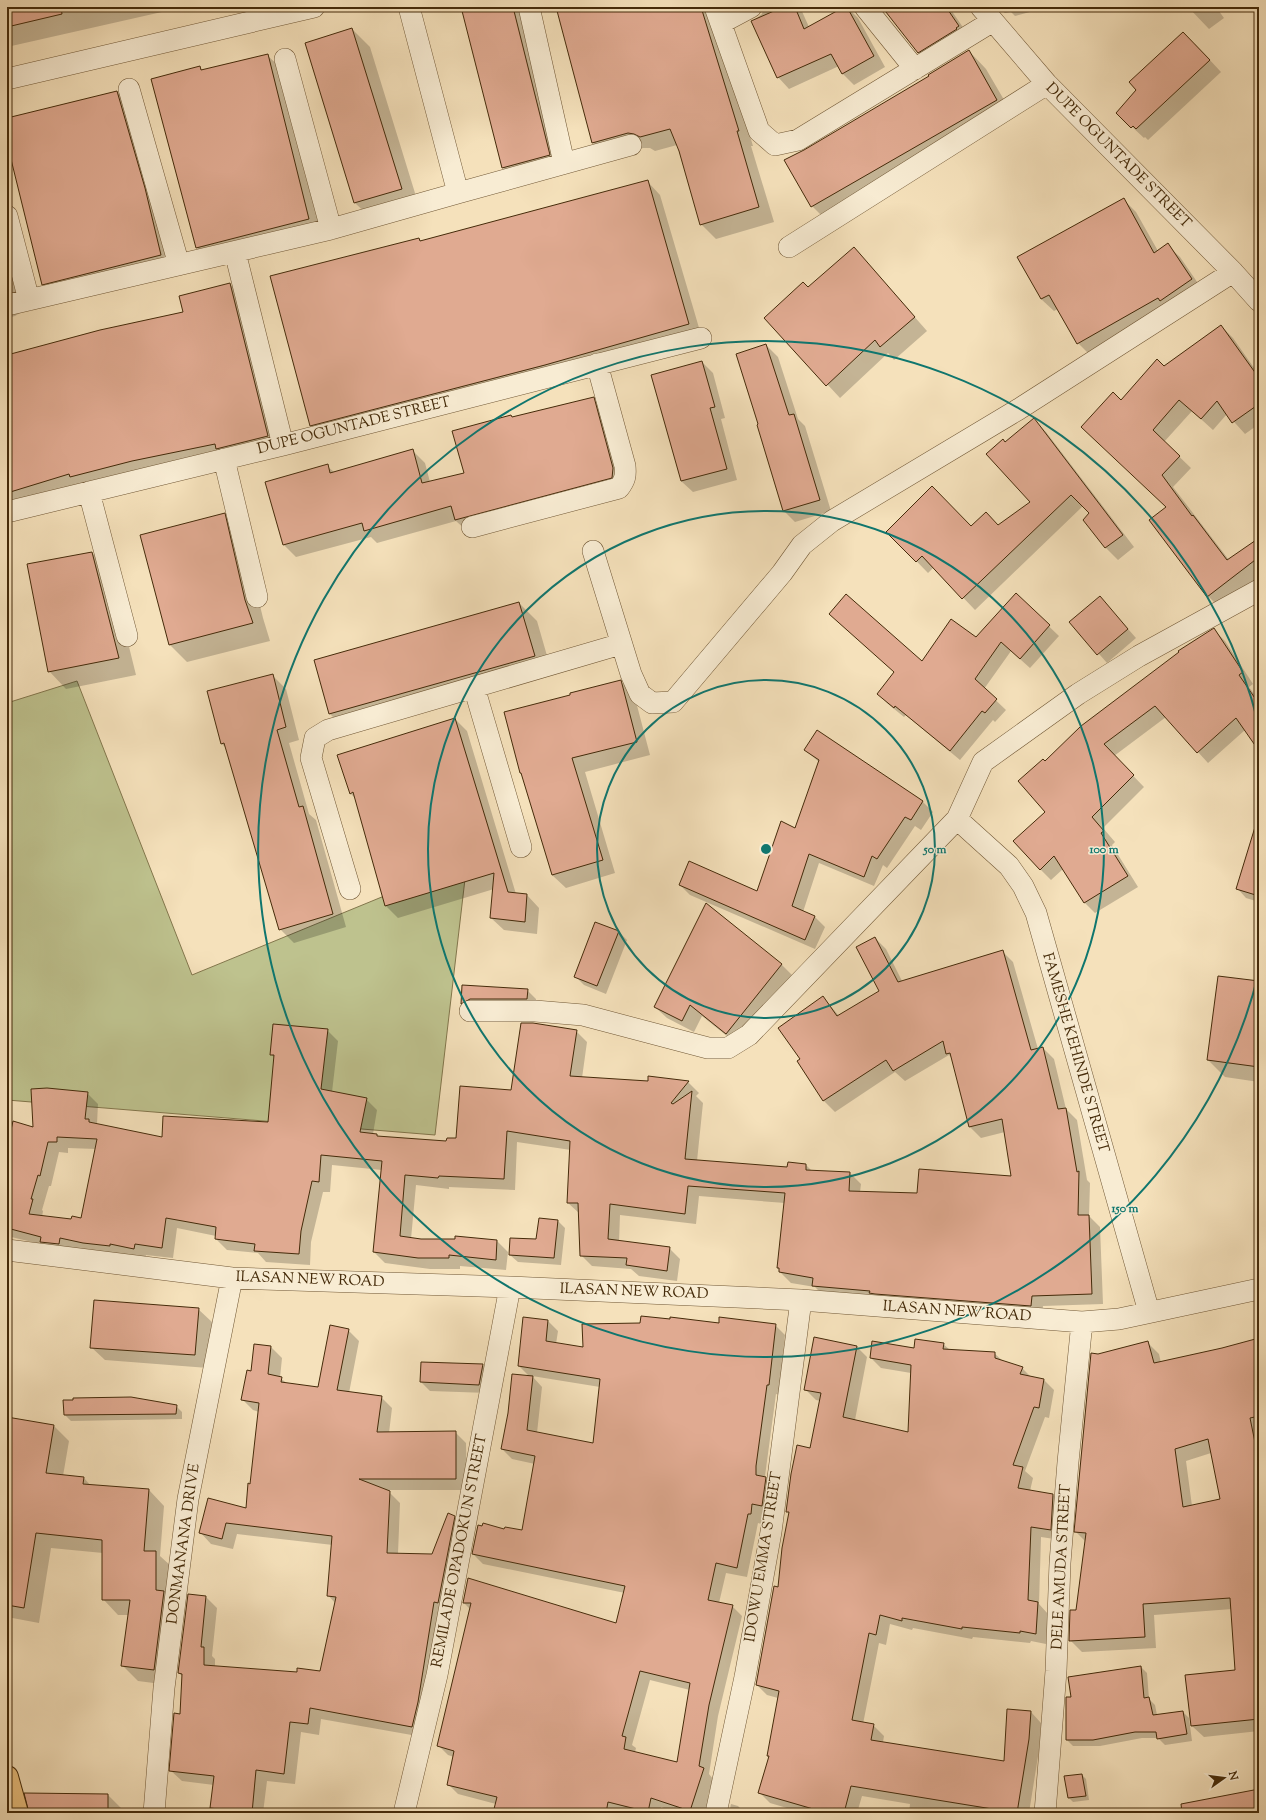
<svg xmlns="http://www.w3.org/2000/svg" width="1266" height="1820" font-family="'Sorts Mill Goudy',serif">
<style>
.green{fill:#bec28e;stroke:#82764c}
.shadow{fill:#0003;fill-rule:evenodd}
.building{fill:#e0aa91;stroke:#452b0a;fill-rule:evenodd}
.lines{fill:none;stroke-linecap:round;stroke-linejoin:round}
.minor-casing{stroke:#715836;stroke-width:22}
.trunk-casing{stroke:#452b0a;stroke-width:24}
.minor{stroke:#f8ecd3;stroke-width:21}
.trunk{stroke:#eac07e;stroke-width:22}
.ring{fill:none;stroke:#0f766e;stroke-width:2}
.labels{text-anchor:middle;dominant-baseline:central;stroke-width:3;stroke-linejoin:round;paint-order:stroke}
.street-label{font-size:15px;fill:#452b0a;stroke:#f8ecd3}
.centre{fill:#0f766e;stroke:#f8ecd3;stroke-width:2}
.ring-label{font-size:12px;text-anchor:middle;font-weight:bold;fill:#0f766e;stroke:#f8ecd3;stroke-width:3;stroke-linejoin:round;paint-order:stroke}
</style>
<rect width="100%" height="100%" fill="#f5e1bb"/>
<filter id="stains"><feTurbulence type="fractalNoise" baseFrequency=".005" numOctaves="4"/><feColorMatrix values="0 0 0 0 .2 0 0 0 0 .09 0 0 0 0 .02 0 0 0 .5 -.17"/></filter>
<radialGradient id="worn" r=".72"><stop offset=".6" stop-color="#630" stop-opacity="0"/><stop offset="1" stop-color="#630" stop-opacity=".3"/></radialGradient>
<path class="green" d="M77 681 192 975 467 862 435 1135 7 1100V703Z"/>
<path class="shadow" d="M7 7H184L7 47Z
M462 7H525L567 173 521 185 503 168Z
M557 7H718L716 24 753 146H751L774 222 716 239 701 224 677 145 655 151 650 148H643L607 158 593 143Z
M759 7H800L809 27 847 7 858 18 885 67 854 85 842 73 839 66 789 89 778 77 753 21 762 14 764 7Z
M883 7H949L971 39 932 66 918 52Z
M994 7H1048L1015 16 1011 12 1005 13 999 9Z
M1188 7H1216L1224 18 1209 29Z
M352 29 370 47 419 206 373 220 355 203Z
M1195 44 1221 72 1148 140 1145 137 1144 138 1129 124 1138 90Z
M969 51 986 69 1014 117 830 224 812 206 805 151 931 77Z
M267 55 285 72 326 237 214 265 197 248 152 80 199 67 203 71Z
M117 92 135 110 178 273 60 302 43 284 7 139V119Z
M647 181 660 195 702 338 324 439 311 425 419 239 421 241Z
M1124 200 1136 212 1158 251 1167 245 1180 257 1204 292 1091 356 1078 343 1058 309 1054 311 1041 299 1019 257Z
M7 231 25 310 15 316 7 318Z
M854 248 927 331 894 360 888 353 840 398 766 318 809 289Z
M230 284 245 299 282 451 15 509 7 501V356L184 313Z
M1221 326 1233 338 1259 375V424L1245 434 1227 414 1213 430 1192 411 1164 442 1191 468 1173 487 1229 560 1259 539V578L1220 608 1208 596 1150 520 1167 508 1121 401Z
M766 345 778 357 798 419 805 426 831 511 795 522 784 511Z
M702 362 713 373 725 418 721 419 737 480 693 492 681 481 652 376Z
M593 398 606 411 625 481 468 532 456 521 377 543 371 537 296 557 284 545 266 483 327 466 334 472 412 450 425 463 430 482 465 474 513 418Z
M1034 420 1046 432 1134 547 1118 560 1106 548 1085 520 1090 513 1083 506 975 610 934 567 928 573 888 532 998 526 1031 502 1005 443Z
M224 514 242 532 263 618 270 641 187 662 169 644Z
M92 553 110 570 136 675 66 689 49 671Z
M1016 595 1059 636 1030 668 1011 651 984 689 1006 710 995 722 993 720 960 760 906 715 904 717 888 704 879 694 922 662 976 638Z
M1100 597 1136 638 1107 663 1071 622Z
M519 603 537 621 552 673 347 731 330 714Z
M1214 630 1225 641 1253 684 1249 687 1259 701V747L1245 730 1208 763 1166 717 1114 756 1144 787 1103 828 1115 842 1112 845 1138 887 1095 913 1084 902 1063 869 1051 880 1040 869 1046 812 1045 763Z
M273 676 286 689 299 740 289 743 309 814 316 820 346 927 294 943 280 929 226 748 221 743Z
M620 681 634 694 650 755 585 772 615 873 566 888 552 875 523 776 520 773Z
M455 719 467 731 516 894 527 895 539 908 537 934 504 930 491 918 494 889 398 918 386 906 355 798 350 793Z
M817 731 923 802 933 812 921 830 915 826 887 868 883 865 874 886 819 863 803 912 815 917 825 927 815 949 690 895 680 885 758 892 796 829 819 762 805 750Z
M1259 817V902L1246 898 1237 888Z
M706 904 782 965 793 976 738 1045 702 1016 694 1032 667 1018 655 1007Z
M618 931 627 940 606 994 584 985 575 976Z
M875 938 886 949 902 981 1002 951 1013 962 1038 1049 1043 1048 1054 1059 1066 1109 1077 1120 1087 1180 1090 1183 1089 1216 1100 1227 1103 1304 1043 1306 1042 1317 825 1297 815 1287 791 1283 780 1272 778 1267 785 1203 699 1196 696 1224 620 1215 619 1242 669 1248 680 1259 677 1281 639 1276 631 1269 592 1266 581 1255 579 1213 568 1203 571 1150 517 1142 515 1190 449 1187V1189L416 1185 411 1239 497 1241 508 1252 506 1270 460 1266V1269H430L385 1263 374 1252 382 1170 332 1165 330 1192H323L311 1242 310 1265 266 1262 258 1253 227 1250 216 1239V1236L177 1228 173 1258 146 1255 145 1259 45 1245 7 1236V1157L34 1128 87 1093 98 1104 97 1124 163 1138 268 1123 275 1059 271 1054 327 1030 338 1041 332 1092 366 1099 377 1110 373 1134 379 1137 447 1142 457 1139 512 1091 576 1031 587 1042 582 1078 648 1082 649 1078 688 1082 699 1093 696 1096 703 1103 697 1161 788 1168 789 1163 806 1165 812 1171 850 1173 861 1184 860 1192 918 1195 1012 1177 1005 1132 981 1138 970 1127 953 1060 949 1055 905 1081 895 1072 835 1112 824 1101 799 1062 802 1059 823 997 839 1016 881 991ZM68 1148 96 1149 82 1219 72 1221 42 1217 43 1211 42 1210 49 1186H51L59 1152 68 1153Z
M1259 983V1082L1225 1077 1208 1060Z
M463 986 527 990 536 999V1007L470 1012 462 1003Z
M558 1221 565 1228 561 1265 518 1262 510 1255 537 1240Z
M198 1309 212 1322 208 1368 105 1360 91 1347Z
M548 1321 558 1331 556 1344 584 1348 720 1324 775 1325 785 1335 779 1395 776 1394 765 1476 775 1488 772 1516 762 1513 761 1524 758 1523 747 1577 726 1573 719 1603 732 1606 742 1616 718 1716 709 1774 713 1779 708 1796 717 1806 716 1813H679L661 1807 660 1813 618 1812V1813H494L496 1804 458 1794 448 1784 454 1757 448 1755 438 1745 470 1609 464 1603 468 1579 617 1624 625 1593 483 1564 473 1554 505 1531H523L535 1464 512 1459 502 1449 530 1377 519 1366ZM532 1376 600 1387 594 1444 537 1433 542 1387ZM650 1680 690 1690 678 1763 635 1752 636 1748 632 1745Z
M348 1330 359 1341 349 1393 381 1397 392 1408 389 1433 455 1432 466 1443 467 1490H385L389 1492 400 1503 398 1554 432 1555 454 1517 465 1528 423 1737 321 1719 319 1735 301 1732 295 1784 267 1781 263 1813H216L211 1808 214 1785 182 1781 170 1770 181 1715 183 1677 179 1673 206 1597 217 1608 212 1656 215 1659V1667L298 1673 321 1672 335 1603 328 1595 333 1545 237 1534 233 1549 211 1544 200 1532 246 1509 251 1485 259 1412 253 1410 242 1399 252 1372 271 1347 282 1358 280 1378 288 1384 319 1388Z
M1259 1339V1731L1204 1737 1192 1726 1236 1671 1232 1609 1154 1615 1156 1648 1082 1652 1070 1640 1077 1611 1086 1542 1076 1532 1098 1355 1147 1342 1159 1354 1161 1363 1222 1349ZM1211 1453 1221 1500 1192 1506 1186 1461Z
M943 1344 950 1350 994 1353 1004 1362 1022 1368 1031 1377 1044 1380 1054 1390 1049 1418 1045 1417 1025 1471 1033 1478 1030 1491 1053 1495 1064 1506 1061 1540 1041 1537 1039 1604 1048 1614 1046 1644 1031 1641 1030 1643 973 1637 972 1639 913 1628 912 1630 890 1624 886 1645 879 1643 863 1724 873 1725 884 1736 883 1742 1005 1762 1031 1712 1041 1723 1039 1750 1029 1813H909L910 1804 862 1796 857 1813H804L770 1803 760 1793 770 1757 768 1756 778 1698 767 1695 757 1685 779 1588 790 1514 787 1511 810 1449 820 1401 816 1400 805 1389 857 1347 867 1357 855 1420 909 1434 911 1373 881 1368 871 1358Z
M422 1363 483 1365 492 1374 488 1393 430 1391 421 1382Z
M176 1406 182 1412V1419L71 1421 65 1415Z
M7 1418 54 1426 69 1441 63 1476 84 1478 91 1486 149 1490 164 1506 160 1556 172 1567 169 1685 138 1681 122 1665 129 1615H118L103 1599V1553L51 1548 39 1623 7 1617Z
M1141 1667 1147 1673 1149 1699 1155 1705 1157 1715 1183 1712 1189 1718 1192 1741 1165 1745 1158 1738H1142L1100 1746H1073L1067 1740 1072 1698Z
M1082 1775 1086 1779 1089 1800 1073 1802 1069 1798 1066 1777Z
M108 1795 121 1808V1813H30Z
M731 1804 738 1806 745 1813H729Z"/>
<path class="building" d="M7 7H61L62 14 7 27Z
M461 7H513L550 155 502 168Z
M556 7H701L739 131H737L759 207 700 225 679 151 670 129 640 137 634 134 628 133 592 143Z
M783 7H795L804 29 844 7H847L874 56 842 74 831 54 777 78 751 21Z
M882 7H946L959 26 956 28 957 29 918 53Z
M352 28 402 189 354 203 305 43Z
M1183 32 1210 60 1136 129 1133 126 1131 128 1116 113 1136 90 1129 82Z
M969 50 997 100 811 207 784 160 804 150 929 76 928 75Z
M268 54 309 219 196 248 151 79 200 66 201 70Z
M117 91 145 188 161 255 42 285 7 143V118Z
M648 180 689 324 545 365 310 426 270 276 419 238 420 241Z
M1124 198 1154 253 1168 243 1192 279 1160 301 1158 298 1077 344 1049 295 1041 299 1017 257Z
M854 247 915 317 880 347 875 340 826 386 764 318 803 282 808 287Z
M230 283 268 436 216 449 215 444 132 461 70 477 69 474 7 493V355L100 330 183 312 179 296Z
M1221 325 1259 378V404L1232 423 1217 401 1201 419 1179 400 1153 430 1180 456 1162 475 1192 516 1193 515 1227 560 1259 538V557L1207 597 1149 520 1166 507 1081 427 1113 392 1121 400 1157 359 1164 366Z
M766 344 789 415 794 414 820 500 783 511 757 425 758 424 736 354Z
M702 361 715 407 710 408 727 469 681 481 651 375Z
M594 397 613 468 612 478 455 520 451 506 364 531 362 523 283 545 265 482 328 464 330 473 413 449 422 483 464 473 452 431 511 415 512 417Z
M1034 418 1123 535 1105 548 1083 520 1089 513 1071 495 962 599 922 556 916 562 886 532 932 486 971 526 986 512 998 525 1030 502 986 454 1003 439 1005 442Z
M225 513 245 600 253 623 169 645 140 535Z
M92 552 119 658 48 672 27 564Z
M1016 593 1050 625 1020 659 1001 642 975 679 997 699 985 713 982 711 950 751 895 706 894 708 877 694 894 672 829 614 846 594 922 661 951 619 976 637Z
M1100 596 1128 629 1097 655 1069 622Z
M519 602 535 656 329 714 314 660Z
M1214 628 1243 672 1239 675 1259 704V751L1236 718 1197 753 1155 706 1104 744 1134 775 1092 817 1104 831 1101 833 1128 876 1084 903 1054 856 1040 870 1013 841 1045 812 1018 781 1043 759 1045 761 1081 726 1179 652 1178 651Z
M273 674 286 727 277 730 299 807 303 806 333 914 279 930 224 743 221 744 207 691Z
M621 680 637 742 572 758 603 860 552 875 521 773H520L504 712 570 695V693Z
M455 718 508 892 527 894 525 922 490 918 494 873 385 906 353 792 350 794 337 755Z
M817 730 923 801 911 820 905 817 877 859 872 856 864 877 809 854 792 906 815 916 805 940 679 885 689 861 757 891 781 821 795 828 819 760 804 750Z
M1255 827 1259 828V896L1236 889Z
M706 903 782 964 726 1034 690 1005 682 1021 654 1007Z
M595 922 619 931 597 986 574 977Z
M875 937 898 982 1003 950 1031 1050 1043 1047 1058 1109 1066 1108 1077 1172 1079 1171 1078 1215H1089L1092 1294 1032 1296 1031 1306 875 1294 869 1293 870 1291 812 1286 813 1278 779 1272V1268H777L785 1193 688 1186 685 1214 610 1204 608 1239 670 1247 667 1271 626 1265 627 1258 580 1256 578 1203H567L570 1141 507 1131 504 1179 439 1176 438 1178 405 1175 400 1236 421 1239H455V1236L497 1240 496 1260 449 1255V1258H418L373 1252 382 1161 321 1155 319 1182 312 1181 301 1231 299 1254 254 1251 255 1244 215 1239 216 1227 166 1218 162 1248 135 1244 134 1249 110 1244V1246L83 1243 60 1238 59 1244 40 1242 41 1237 7 1228V1148L13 1121 33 1127 31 1089 47 1088 88 1092 85 1119H89V1122L162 1137 163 1116 268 1122 274 1055H270L273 1024 328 1029 321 1089 367 1098 360 1132 377 1134V1136L446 1141 447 1138H456L460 1086 511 1090 521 1023H533L577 1030 570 1076 648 1081V1076L689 1081 671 1103 673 1104 692 1091 685 1159 787 1167 788 1162 806 1164V1170L850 1172 849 1191 917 1193 919 1169 1011 1176 1002 1119 969 1127 950 1053 946 1054 943 1041 893 1071 886 1060 823 1101 797 1061 800 1059 778 1028 823 996 837 1016 879 991 856 947ZM57 1137 97 1139 81 1218 72 1216 71 1219 29 1214 33 1199H31L38 1175 40 1176 48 1142H57Z
M1218 976 1259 981V1067L1207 1060Z
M462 985 528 989 527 999H470L461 1004Z
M539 1218 558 1220 554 1258 509 1255 510 1238 536 1239Z
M94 1300 199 1308 195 1355 90 1348Z
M641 1316 670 1319V1317L719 1323V1317L776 1324 769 1385H767L756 1466V1475L766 1477 762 1506 752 1504 751 1514H748L737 1568 716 1563 708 1600 733 1605 709 1705 699 1766 704 1768 690 1811 651 1798 648 1812 608 1802 606 1813H493L497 1797 447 1785 454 1751 437 1746 471 1603H463L468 1578 616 1623 625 1586 472 1554 478 1525 482 1526 483 1523 504 1529 505 1527 522 1530 535 1456 501 1449 508 1413 512 1374 533 1376 527 1430 593 1443 600 1379 518 1366 523 1317 548 1320 546 1341 583 1347 582 1324 640 1323ZM640 1671 690 1683 677 1762 624 1749 626 1737 622 1736Z
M330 1325 349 1329 337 1390 382 1396 377 1432 456 1431V1479H359L390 1491 387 1553 432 1554 448 1513 455 1516 438 1603 434 1602 418 1702 412 1727 310 1708 308 1724 290 1722 284 1774 256 1770 252 1813 210 1808 214 1776 169 1771 174 1713 180 1714 182 1674 178 1673 188 1594 206 1596 201 1647H204V1665L297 1672V1668L320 1671 336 1597 327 1596 332 1536 226 1523 222 1539 199 1533 208 1498 246 1508 248 1483 250 1484 259 1403 241 1400 247 1370 251 1371 254 1344 271 1346 268 1374 282 1377 281 1382 318 1387Z
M814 1337 857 1346 843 1417 908 1432 911 1365 870 1358 872 1341 914 1348 915 1339 944 1343 943 1349 995 1352V1358L1023 1367 1020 1374 1044 1379 1039 1408 1034 1407 1013 1465 1023 1467 1018 1488 1053 1494 1051 1530 1031 1527 1028 1600 1038 1602 1036 1634 1020 1631V1633L962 1627V1629L902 1618V1621L880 1615 876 1635 869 1633 852 1720 874 1724 871 1740 1004 1761 1007 1709 1031 1711 1029 1739 1017 1813 851 1786 844 1813H827L758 1793 769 1756H767L779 1691 756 1685 774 1586 778 1587 782 1548 789 1512H786L791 1474 797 1445 810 1448 821 1393 804 1390Z
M1259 1338V1416L1250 1418 1259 1462V1719L1191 1726 1185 1675 1235 1670 1230 1598 1143 1604 1145 1637 1069 1641 1070 1610H1076L1086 1533 1074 1532 1091 1353 1098 1354 1148 1341 1154 1363 1222 1348ZM1208 1439 1220 1499 1183 1507 1175 1449Z
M421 1362 483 1364 479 1385 420 1382Z
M131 1397 177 1405 176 1414 64 1415 63 1400H73V1398Z
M7 1417 54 1425 46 1473 84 1477 83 1484 149 1489 144 1551H156V1590L164 1591 154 1670 121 1666 130 1600H102V1540L36 1533 24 1608 7 1605Z
M1141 1666 1144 1698 1149 1697 1153 1715 1183 1711 1187 1734 1157 1739 1156 1732H1135L1093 1740H1066V1697H1071L1068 1677Z
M1082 1774 1086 1796 1068 1798 1064 1776Z
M1259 1789V1813H1182L1181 1804Z
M24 1793 108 1794V1813H29Z"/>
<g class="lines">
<defs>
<path id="minor" d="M529 7 564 163
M715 7 759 131 775 145 798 140 993 21
M865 7 915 69
M981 7 1047 84 1233 272 1259 301
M721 23 751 7
M285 59 331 229
M7 79 314 7
M129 89 179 265
M458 193 631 145
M7 216 29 300
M789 247 1047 84
M235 252 283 445
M7 305 331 229 458 193 409 7
M224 459 257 597
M89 492 127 636
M7 512 283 445 701 338
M472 527 619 488C625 480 626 476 625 466L597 364
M593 551 631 674 640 694 652 703 673 702 782 573 802 545 832 521 1019 409 1233 272
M474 687 521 847
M957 819 1009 866 1023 886 1036 913 1149 1312
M350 889 311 758 315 738 328 730 621 644
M470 1011H535L583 1015 708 1048H728L749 1035 957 819 983 762 1078 694 1139 656 1259 590
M7 1250 232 1278 510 1287 801 1300 1082 1322 1119 1319 1259 1289
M154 1813 164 1688 188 1499 232 1278
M404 1813 437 1675 510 1287
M716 1813 745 1677 771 1532 801 1300
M1045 1813 1056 1671 1060 1563 1068 1462 1082 1322"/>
<path id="trunk" d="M7 1777 17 1813"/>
</defs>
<use href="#minor" class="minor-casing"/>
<use href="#trunk" class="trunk-casing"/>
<use href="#minor" class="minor"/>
<use href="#trunk" class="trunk"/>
</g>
<g class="ring">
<circle cx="766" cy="849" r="169"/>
<circle cx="766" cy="849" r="338"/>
<path d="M1259 972A508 508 0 1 1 1259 726"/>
</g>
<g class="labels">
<g class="street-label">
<text transform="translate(1118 156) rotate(45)">DUPE OGUNTADE STREET</text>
<text transform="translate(354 426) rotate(-14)">DUPE OGUNTADE STREET</text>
<text transform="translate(1075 1053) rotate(74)">FAMESHE KEHINDE STREET</text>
<text transform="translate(310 1280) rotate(2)">ILASAN NEW ROAD</text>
<text transform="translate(634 1292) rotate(2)">ILASAN NEW ROAD</text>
<text transform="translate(957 1312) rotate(4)">ILASAN NEW ROAD</text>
<text transform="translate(184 1544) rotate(-82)">DONMANANA DRIVE</text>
<text transform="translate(460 1551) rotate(-79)">REMILADE OPADOKUN STREET</text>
<text transform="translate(764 1557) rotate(-81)">IDOWU EMMA STREET</text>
<text transform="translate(1062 1567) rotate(-87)">DELE AMUDA STREET</text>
</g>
</g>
<circle cx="766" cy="849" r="6" class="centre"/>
<g class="ring-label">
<text x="935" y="853">50 m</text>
<text x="1104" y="853">100 m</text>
<text x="1125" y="1212">150 m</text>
</g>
<rect width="1266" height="1820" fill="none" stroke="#f5e1bb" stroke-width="24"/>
<rect x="8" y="8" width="1250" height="1804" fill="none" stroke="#452b0a" stroke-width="2"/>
<rect x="12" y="12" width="1242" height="1796" fill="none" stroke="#452b0a"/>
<g transform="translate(1224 1778) rotate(76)" stroke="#f8ecd3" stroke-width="3" paint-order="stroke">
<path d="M0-3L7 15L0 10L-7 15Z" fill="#452b0a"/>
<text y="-6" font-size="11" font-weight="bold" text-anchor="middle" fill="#452b0a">N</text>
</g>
<rect width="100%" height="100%" filter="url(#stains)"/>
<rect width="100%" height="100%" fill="url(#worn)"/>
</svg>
